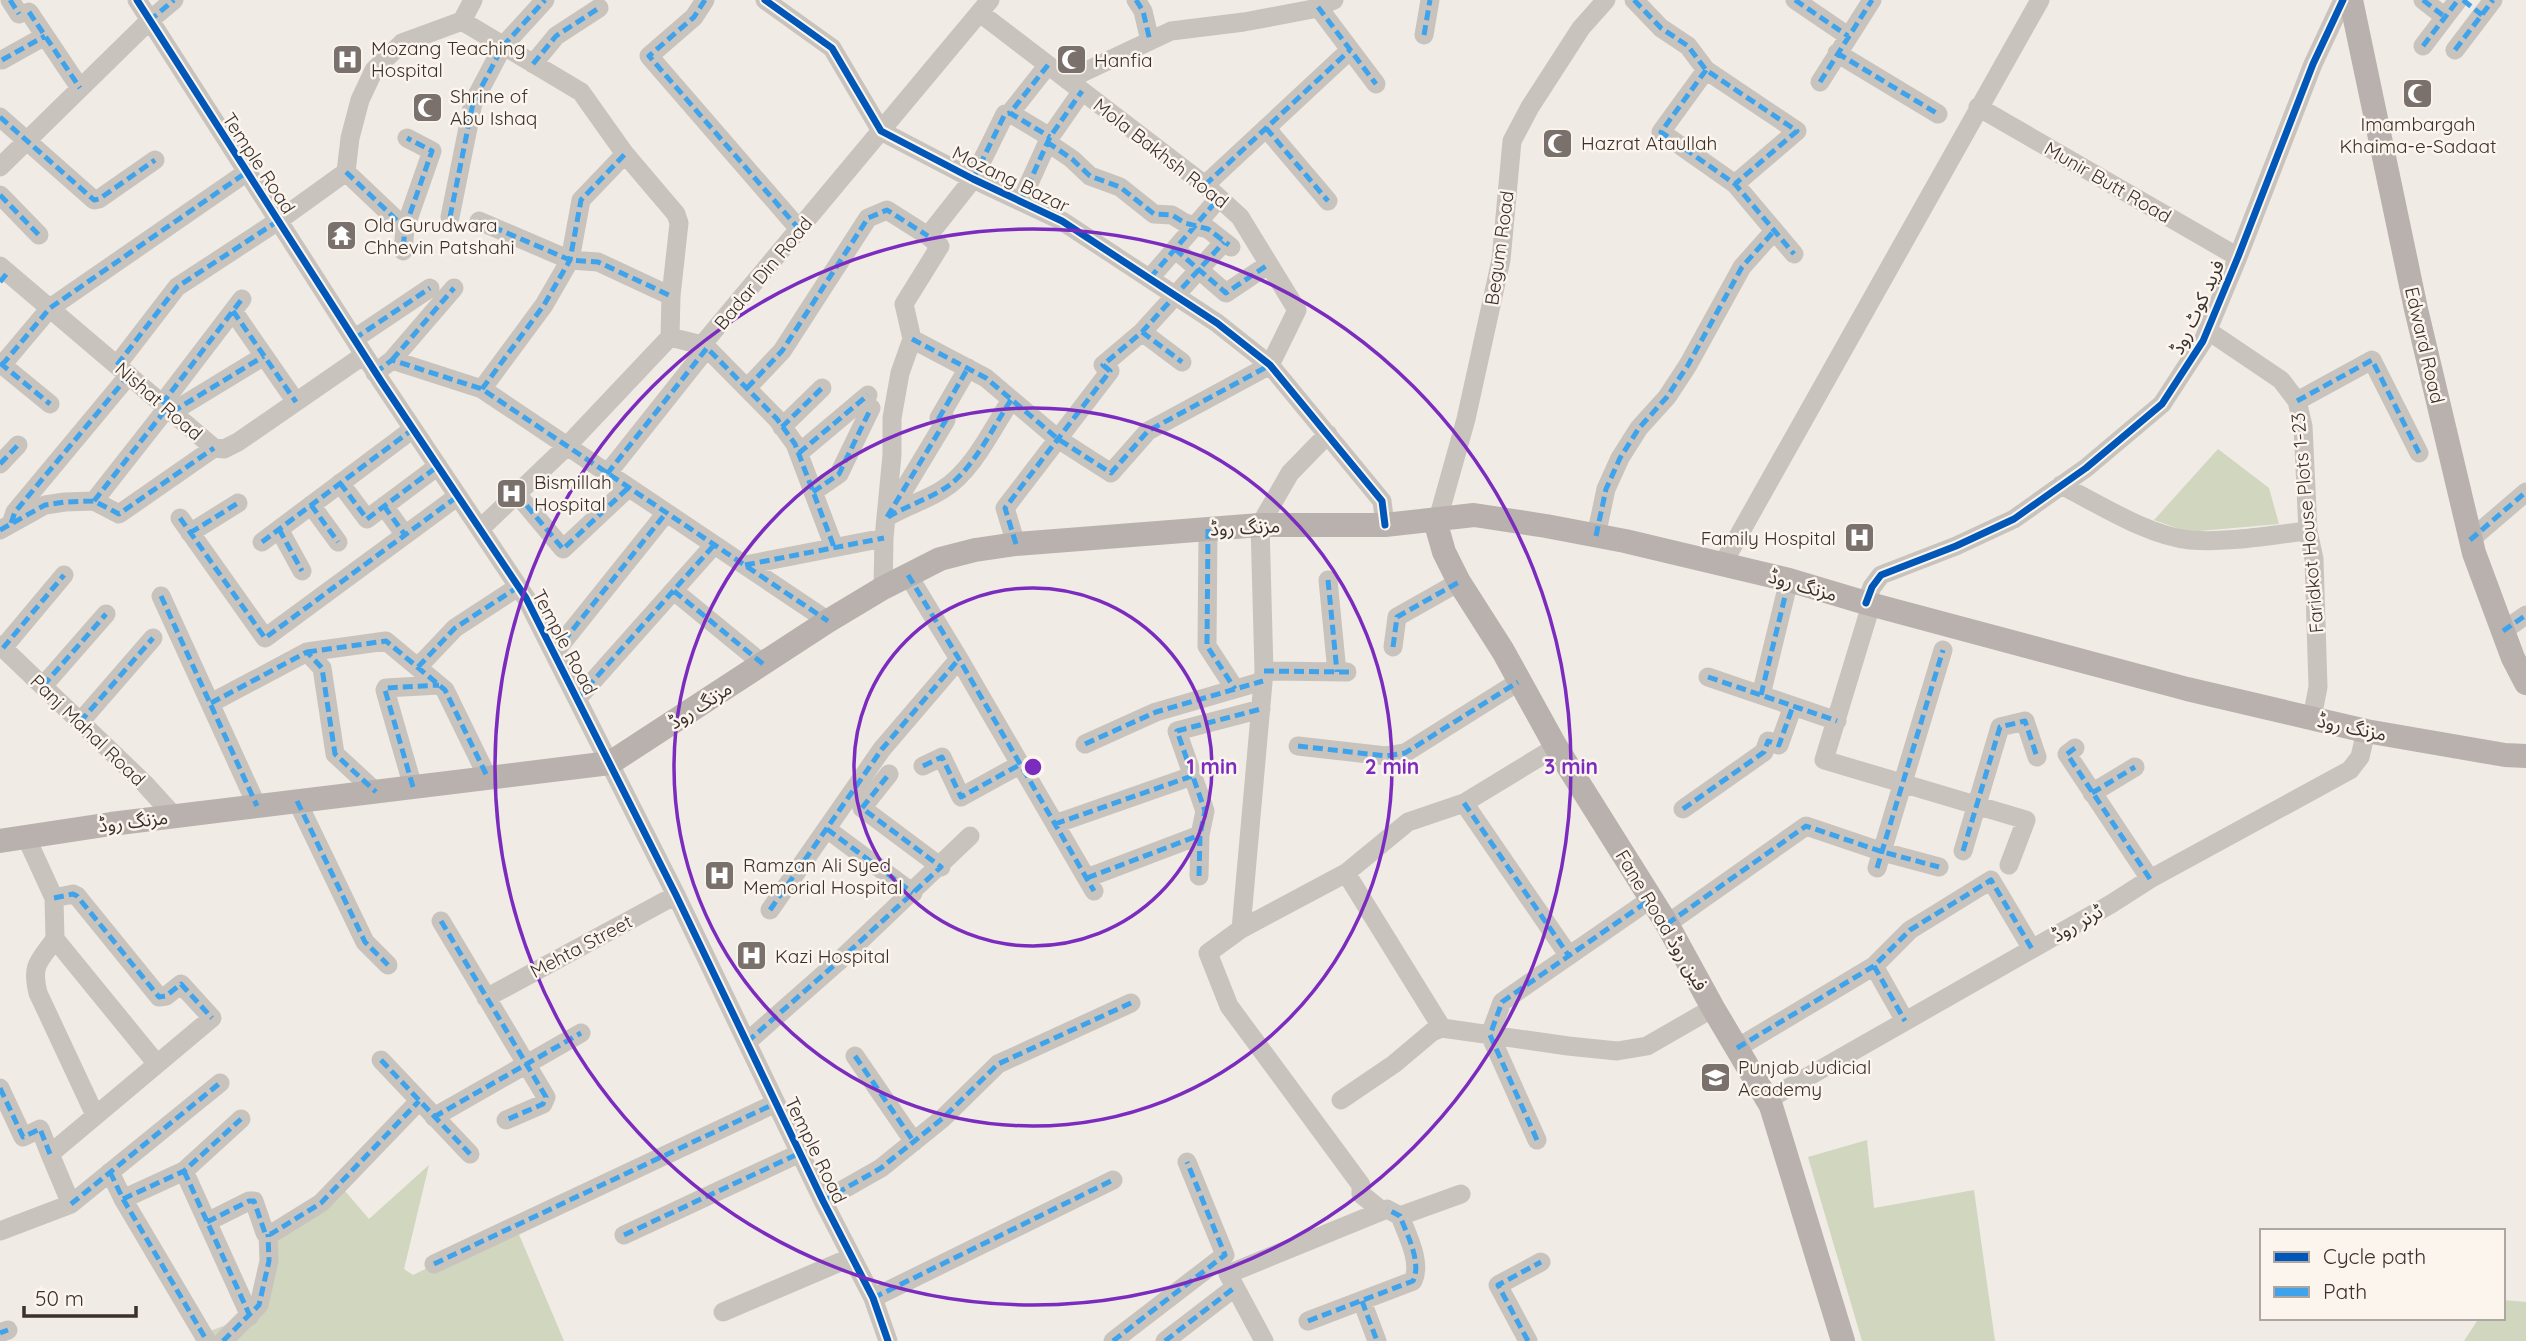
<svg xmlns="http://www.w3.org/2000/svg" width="2526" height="1341" font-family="Quicksand,'Noto Sans Arabic',sans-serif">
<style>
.green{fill:#d1d6bf}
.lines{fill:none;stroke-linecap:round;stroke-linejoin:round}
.minor{stroke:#c9c3be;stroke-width:19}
.major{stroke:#b8b1ad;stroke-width:24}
.quiet{stroke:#3fa3eb;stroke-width:5;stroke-dasharray:10 5;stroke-linecap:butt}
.cycleway-casing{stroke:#fbf5ee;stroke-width:11}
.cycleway{stroke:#0057b8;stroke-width:7}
.ring{fill:none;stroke:#7b2cbf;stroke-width:3.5}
.labels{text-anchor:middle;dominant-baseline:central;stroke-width:5;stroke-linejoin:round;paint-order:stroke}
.poi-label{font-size:19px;fill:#3b302b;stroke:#fbf5ee;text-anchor:start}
.street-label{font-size:19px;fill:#3b302b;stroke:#fbf5ee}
.centre{fill:#7b2cbf;stroke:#fbf5ee;stroke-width:3.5}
.ring-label{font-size:21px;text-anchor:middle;font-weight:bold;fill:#7b2cbf;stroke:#fbf5ee;stroke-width:5;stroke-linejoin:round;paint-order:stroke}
</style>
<rect width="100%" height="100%" fill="#f0ebe5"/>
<path class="green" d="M2218 449 2269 488 2279 524 2188 532 2154 520Z
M1867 1140 1874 1208 1974 1190 1995 1341H1862L1808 1157Z
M429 1165 404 1269 413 1275 515 1225 564 1341H215L210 1331 250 1316 267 1292 262 1240 339 1184 369 1219Z
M2503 1300 2526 1302V1341H2464L2479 1318H2503Z"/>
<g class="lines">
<path class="minor" d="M10 0 19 14
M137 0 381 381 526 598 676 895 823 1201 873 1298 888 1341
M705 0 694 17 649 56 799 229
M765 0 832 48 881 131 973 179 1062 221 1217 323 1270 365 1382 501 1385 525
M1136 0 1143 11 1150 41
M1634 0 1661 28 1688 46 1706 70 1797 131 1735 184
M1795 0 1848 36
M2423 0 2445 17
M1318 7 1376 84
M29 12 80 88
M980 13 1205 185 1240 217 1297 310 1270 365
M462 21 581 92 625 154 676 214 679 223 671 296 670 337
M1424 35 1430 0
M2423 46 2458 0
M2455 50 2493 0
M1837 53 1938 114
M2 60 45 36
M533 64 556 36 599 8
M1048 65 1010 113 1050 137
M1706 70 1661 132 1735 184 1794 254
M1067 80 1171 31 1244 22 1313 9 1334 0
M1820 82 1872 0
M1978 107 2238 257
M0 117 94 200 99 199 155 160
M1266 128 1328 201
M1047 142 1072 159 1090 176 1120 187 1154 214 1172 215 1185 223 1208 229 1231 247
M0 167 149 21 174 0
M346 172 405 228 403 251
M1205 185 1350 50
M0 195 39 235
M1021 201 1050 137 1082 91
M450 217 473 103 503 46 545 0
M479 221 570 260 598 262 671 296
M405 228 432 151 407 138
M1175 249 1226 293 1269 264
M0 266 214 448 224 449 238 442 364 355
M1150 278 1219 198
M233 311 296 402
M2207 330 2281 380 2297 401 2303 426 2308 531 2314 559 2318 687 2312 718
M1142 332 1182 362
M354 339 430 288
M912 339 986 378 1058 439 1111 473 1148 431 1270 365
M392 360 454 288
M0 363 50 404
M2 365 50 308 247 172
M117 365 177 287 278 221 346 172 350 138 360 100 374 70 402 43 462 21 473 0
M375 373 392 360 482 389 828 621
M747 388 782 351 868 218 887 210 928 236
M482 389 544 305 570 260 581 200 625 154
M2297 401 2372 360 2419 453
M162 404 242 299
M172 412 264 356
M782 427 822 388
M799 453 868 395
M0 464 18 445
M607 474 707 348 777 419 795 444 834 547
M340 483 367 519 438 466
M2061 485C2099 504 2148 536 2190 540 2229 543 2269 535 2308 531
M813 492 839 474 871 408
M517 494 563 549 628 488
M94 501 167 408
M311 505 338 542
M384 506 405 535
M890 513 946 420 939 418 968 368
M889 516C906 506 926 500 942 490 973 471 992 429 1011 400
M180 518 265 638 458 496
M1438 519 1466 419 1501 260 1512 141 1530 107 1581 28 1606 0
M12 521 15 512 129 375
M279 529 302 571
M480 529 566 447 670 337 702 345 990 0
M1208 529 1207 646 1235 689
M0 530 45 505 65 502 94 501 119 514 214 448
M190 533 238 503
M1596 536 1606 489 1620 458 1639 428 1667 397 1688 365 1742 267 1774 231
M2470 540 2526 492
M262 542 413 429
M1016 544 1005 508 1110 371 1103 365 1142 332 1224 242
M745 565 884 538
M1722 565 2040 0
M908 575 959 659 1094 891
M1328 580 1337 672
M883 588 884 538 892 455V418L900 373 912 339 904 304 940 246 928 236 973 179 1005 114 1010 113
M674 591 763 664
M161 596 257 806
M1866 603 1872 587 1881 575 1956 546 2014 519 2086 468 2162 404 2203 341 2238 257 2313 64 2343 0
M1871 605 1824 760 2026 820 2009 865
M2503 631 2526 615
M0 645 144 783 174 816
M1393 647 1397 617 1459 582
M3 648 64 575
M307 652 386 641 445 690 488 778
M554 653 666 513
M418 667 455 628 518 587
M1264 671 1347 672
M1708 677 1837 721
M43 686 106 614
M1761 695 1789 580
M577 699 714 545
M211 703 307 652 322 668 335 754 376 792
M80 722 153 638
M1085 744 1156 712 1263 681
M1298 746 1386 756 1405 753 1518 682
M2075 748 2067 754 2150 879
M923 766 942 757 961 797 1021 764
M889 774 862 808 941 867
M413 787 385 690 386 688 439 685
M2092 793 2135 767
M297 801 365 942 388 965
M1464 803 1569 956
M1683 809 1764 752 1768 741 1779 745 1793 706
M1055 824 1192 776
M827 829 913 893
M26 837 54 898 55 939 157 1064
M1963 851 2000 727 2025 721 2037 757
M1877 868 1943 650
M1346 873 1442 1028
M1199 876 1200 835 1205 811 1177 731 1261 709
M1087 878 1200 835
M54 898 73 894 77 896 159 997 166 996 181 984 212 1018 50 1154 71 1204
M770 910 882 749 959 659
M441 921 546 1097 543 1104 506 1120
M1667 924 1806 826 1883 852 1939 867
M1241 929 1264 671 1260 525 1290 473 1328 434
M55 939C39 962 31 964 38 993L95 1115
M1874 966 1905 1021
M486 998 676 895
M747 1042 840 960 970 836
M1737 1048 1874 966 1910 930 1991 880 2032 949
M855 1056 914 1142
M381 1060 470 1154
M0 1088 23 1137 40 1129 50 1154
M1341 1100 1394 1064 1432 1032 1442 1028 1568 1046 1617 1051 1647 1046 1713 1008
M1767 1100 2111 904 2150 879 2350 770 2360 757 2366 731
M434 1117 581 1033
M1537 1140 1490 1035 1502 1002 1651 899
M184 1171 250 1316
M110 1172 123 1199 207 1341
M123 1199 184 1171 241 1119
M823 1201 881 1168 943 1118 998 1064 1131 1003
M1382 1211 1361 1194V1185L1229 1006 1208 953 1241 929 1346 873 1408 822 1464 803 1556 747
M1400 1216 1461 1194
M207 1222 249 1201H254L265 1233 271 1234 321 1203 419 1101
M0 1231 71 1204 220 1083
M624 1235 800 1153
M434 1264 776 1103
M873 1298 1113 1180
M1362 1301 1377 1341
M723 1312 852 1257
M0 1333 8 1330
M223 1341 259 1305 269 1261 268 1234
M1113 1341 1225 1255 1187 1162
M1165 1341 1234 1288
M1264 1341 1228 1274 1387 1209 1400 1216C1407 1235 1422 1262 1413 1281L1308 1321
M1528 1341 1498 1285 1541 1262"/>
<path class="major" d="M2351 0 2416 309 2474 553 2513 658 2526 683
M1438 519V531L1444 552 1459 582 1503 651 1556 747 1667 924 1713 1008 1771 1106 1843 1341
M0 841 111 824 610 763 828 621 883 588 940 559 975 550 1016 544 1260 525H1385L1474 515 1546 526 1625 541 1789 580 1866 603 2187 689 2366 731 2505 755 2526 756"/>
<path class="quiet" d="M10 0 19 14
M705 0 694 17 649 56 799 229
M1136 0 1143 11 1150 41
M1634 0 1661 28 1688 46 1706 70 1797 131 1735 184
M1795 0 1848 36
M2423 0 2445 17
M2463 0 2482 15
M1318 7 1376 84
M29 12 80 88
M149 21 174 0
M1424 35 1430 0
M2423 46 2458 0
M2455 50 2493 0
M1837 53 1938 114
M2 60 45 36
M533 64 556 36 599 8
M1048 65 1010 113 1050 137
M1706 70 1661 132 1735 184 1794 254
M1820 82 1872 0
M0 117 94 200 99 199 155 160
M1266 128 1328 201
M1047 142 1072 159 1090 176 1120 187 1154 214 1172 215 1185 223 1208 229 1229 245
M346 172 405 228 403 251
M973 179 1005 114 1010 113
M1205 185 1350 50
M0 195 39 235
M1021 201 1050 137 1082 91
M450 217 473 103 503 46 545 0
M479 221 570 260 598 262 671 296
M405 228 432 151 407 138
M1175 249 1226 293 1269 264
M1150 278 1219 198
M0 282 8 272
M233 311 296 402
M1142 332 1182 362
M354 339 430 288
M912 339 986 378 1058 439 1111 473 1148 431 1270 365
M392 360 454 288
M0 363 50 404
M2 365 50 308 247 172
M117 365 177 287 278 221
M375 373 392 360 482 389 828 621
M747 388 782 351 868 218 887 210 928 236
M482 389 544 305 570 260 581 200 625 154
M2297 401 2372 360 2419 453
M162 404 242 299
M172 412 264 356
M782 427 822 388
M799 453 868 395
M0 464 18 445
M607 474 707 348 777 419 795 444 834 547
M340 483 367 519 438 466
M813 492 839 474 871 408
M517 494 563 549 628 488
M94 501 167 408
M311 505 338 542
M384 506 405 535
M887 517 946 420 939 418 968 368
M888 517C905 507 925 500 942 490 971 474 993 427 1011 400
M180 518 265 638 458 496
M11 523 15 512 129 375
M279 529 302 571
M1208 529 1207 646 1235 689
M0 530 45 505 65 502 94 501 119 514 214 448
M190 533 238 503
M1596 536 1606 489 1620 458 1639 428 1667 397 1688 365 1742 267 1774 231
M2470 540 2526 492
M262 542 413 429
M1016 544 1005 508 1110 371 1103 365 1142 332 1224 242
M745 565 884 538
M908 575 959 659 1094 891
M1328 580 1337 672
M674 591 763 664
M161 596 257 806
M2503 631 2526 615
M1393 647 1397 617 1459 582
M3 648 64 575
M307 652 386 641 445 690 488 778
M554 653 666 513
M418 667 455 628 518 587
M1264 671 1349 672
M1708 677 1837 721
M43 686 106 614
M1761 695 1789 580
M577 699 714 545
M211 703 307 652 322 668 335 754 376 792
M80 722 153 638
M1085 744 1156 712 1263 681
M1298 746 1386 756 1405 753 1518 682
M2075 748 2067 754 2150 879
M923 766 942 757 961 797 1021 764
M413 787 385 690 386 688 439 685
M2092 793 2135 767
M297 801 365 942 388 965
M1464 803 1569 956
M1683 809 1764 752 1768 741 1779 745 1793 706
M1055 824 1192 776
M827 829 913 893
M1963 851 2000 727 2025 721 2037 757
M1877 868 1943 650
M1199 876 1200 835 1205 811 1177 731 1261 709
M1087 878 1200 835
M54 898 73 894 77 896 159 997 166 996 181 984 212 1018
M770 910 882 749 959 659
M441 921 546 1097 543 1104 506 1120
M1667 924 1806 826 1883 852 1939 867
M1874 966 1905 1021
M747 1042 840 960 941 867 862 808 889 774
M1737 1048 1874 966 1910 930 1991 880 2032 949
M855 1056 914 1142
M381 1060 470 1154
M0 1088 23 1137 40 1129 50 1154
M434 1117 581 1033
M1537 1140 1490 1035 1502 1002 1651 899
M184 1171 250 1316
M110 1172 123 1199 207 1341
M123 1199 184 1171 241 1119
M823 1201 881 1168 943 1118 998 1064 1131 1003
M71 1204 220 1083
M207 1222 249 1201H254L265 1233 271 1234 321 1203 419 1101
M624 1235 800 1153
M434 1264 776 1103
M873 1298 1113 1180
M1362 1301 1377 1341
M1308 1321 1413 1281C1422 1262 1407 1235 1400 1216L1387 1209
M0 1333 8 1330
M223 1341 259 1305 269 1261 268 1234
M1113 1341 1225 1255 1187 1162
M1165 1341 1234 1288
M1528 1341 1498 1285 1541 1262"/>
<defs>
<path id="cycleway" d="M137 0 381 381 526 598 676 895 823 1201 873 1298 888 1341
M765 0 832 48 881 131 973 179 1062 221 1217 323 1270 365 1382 501 1385 525
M1866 603 1872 587 1881 575 1956 546 2014 519 2086 468 2162 404 2203 341 2238 257 2313 64 2343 0"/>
</defs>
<use href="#cycleway" class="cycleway-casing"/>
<use href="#cycleway" class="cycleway"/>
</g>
<g class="ring">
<circle cx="1033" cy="767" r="179"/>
<circle cx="1033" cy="767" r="359"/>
<circle cx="1033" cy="767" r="538"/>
</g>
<defs>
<symbol id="hospital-square" viewBox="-11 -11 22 22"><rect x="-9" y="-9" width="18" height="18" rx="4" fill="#7a716c" stroke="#fbf5ee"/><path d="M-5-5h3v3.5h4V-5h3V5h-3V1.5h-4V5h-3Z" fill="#fff"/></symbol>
<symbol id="mosque-square" viewBox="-11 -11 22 22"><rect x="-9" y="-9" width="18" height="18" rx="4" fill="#7a716c" stroke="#fbf5ee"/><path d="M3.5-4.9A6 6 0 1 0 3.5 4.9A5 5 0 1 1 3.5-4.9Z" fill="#fff"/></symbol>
<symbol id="temple-square" viewBox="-11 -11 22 22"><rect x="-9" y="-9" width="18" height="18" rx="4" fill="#7a716c" stroke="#fbf5ee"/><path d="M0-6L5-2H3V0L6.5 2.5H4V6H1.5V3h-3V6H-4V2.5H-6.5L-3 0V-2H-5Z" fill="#fff"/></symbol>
<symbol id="university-square" viewBox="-11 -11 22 22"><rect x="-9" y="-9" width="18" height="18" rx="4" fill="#7a716c" stroke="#fbf5ee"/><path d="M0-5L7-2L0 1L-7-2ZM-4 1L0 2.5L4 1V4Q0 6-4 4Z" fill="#fff"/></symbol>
</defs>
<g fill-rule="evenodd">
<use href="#hospital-square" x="330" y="42" width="35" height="35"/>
<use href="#mosque-square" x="1054" y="42" width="35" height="35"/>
<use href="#mosque-square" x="2400" y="76" width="35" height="35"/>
<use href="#mosque-square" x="410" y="90" width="35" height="35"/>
<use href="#mosque-square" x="1540" y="126" width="35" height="35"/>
<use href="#temple-square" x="324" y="218" width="35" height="35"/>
<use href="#hospital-square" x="494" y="476" width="35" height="35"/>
<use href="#hospital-square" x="1842" y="520" width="35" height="35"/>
<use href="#hospital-square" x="702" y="858" width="35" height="35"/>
<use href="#hospital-square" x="734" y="938" width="35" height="35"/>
<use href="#university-square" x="1698" y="1060" width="35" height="35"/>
</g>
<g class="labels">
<g class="poi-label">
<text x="371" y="48">Mozang Teaching<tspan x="371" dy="22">Hospital</tspan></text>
<text x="1094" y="60">Hanfia</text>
<text x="450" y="96">Shrine of<tspan x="450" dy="22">Abu Ishaq</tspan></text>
<text x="2418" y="124" text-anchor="middle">Imambargah<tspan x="2418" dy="22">Khaima-e-Sadaat</tspan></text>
<text x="1581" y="143">Hazrat Ataullah</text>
<text x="364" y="225">Old Gurudwara<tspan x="364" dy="22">Chhevin Patshahi</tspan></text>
<text x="534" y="482">Bismillah<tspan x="534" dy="22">Hospital</tspan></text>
<text x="1836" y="538" text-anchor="end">Family Hospital</text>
<text x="743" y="865">Ramzan Ali Syed<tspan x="743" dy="22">Memorial Hospital</tspan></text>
<text x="775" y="956">Kazi Hospital</text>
<text x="1738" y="1067">Punjab Judicial<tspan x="1738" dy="22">Academy</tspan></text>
</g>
<g class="street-label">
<text transform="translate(1161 153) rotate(38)">Mola Bakhsh Road</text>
<text transform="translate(259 163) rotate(57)">Temple Road</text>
<text transform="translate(1011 179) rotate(26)">Mozang Bazar</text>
<text transform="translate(2108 182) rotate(30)">Munir Butt Road</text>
<text transform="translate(1499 248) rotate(-82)">Begum Road</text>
<text transform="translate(763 273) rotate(-50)">Badar Din Road</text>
<text transform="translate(2197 307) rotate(-65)">فرید کوٹ روڈ</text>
<text transform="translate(2425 345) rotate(77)">Edward Road</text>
<text transform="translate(159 401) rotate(41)">Nishat Road</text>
<text transform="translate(2307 523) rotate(-95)">Faridkot House Plots 1-23</text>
<text transform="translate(1245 527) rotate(-3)">مزنگ روڈ</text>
<text transform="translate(1803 585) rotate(16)">مزنگ روڈ</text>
<text transform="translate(565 642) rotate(62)">Temple Road</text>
<text transform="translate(700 705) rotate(-33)">مزنگ روڈ</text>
<text transform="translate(2352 727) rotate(12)">مزنگ روڈ</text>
<text transform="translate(88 730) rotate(44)">Panj Mahal Road</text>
<text transform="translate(133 821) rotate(-7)">مزنگ روڈ</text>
<text transform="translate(1662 920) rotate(59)">Fane Road فین روڈ</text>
<text transform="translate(2077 923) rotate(-30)">ٹرنر روڈ</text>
<text transform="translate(581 946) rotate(-28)">Mehta Street</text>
<text transform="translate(816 1150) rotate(64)">Temple Road</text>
</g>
</g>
<circle cx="1033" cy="767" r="10" class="centre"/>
<g class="ring-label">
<text x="1212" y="774">1 min</text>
<text x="1392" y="774">2 min</text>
<text x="1571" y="774">3 min</text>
</g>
<rect x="2260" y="1229" width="245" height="91" fill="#fbf5ee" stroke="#aea6a0" stroke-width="2"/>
<rect x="2274" y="1252" width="35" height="10" fill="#0057b8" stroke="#aea6a0" stroke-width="2"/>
<text x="2323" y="1264" font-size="21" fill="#3b302b">Cycle path</text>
<rect x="2274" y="1287" width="35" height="10" fill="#3fa3eb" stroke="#aea6a0" stroke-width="2"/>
<text x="2323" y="1299" font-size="21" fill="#3b302b">Path</text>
<path d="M24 1306v10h112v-10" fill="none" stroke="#3b302b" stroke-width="3.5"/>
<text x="35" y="1306" font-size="21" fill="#3b302b" stroke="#fbf5ee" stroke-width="5" paint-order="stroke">50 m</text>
</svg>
